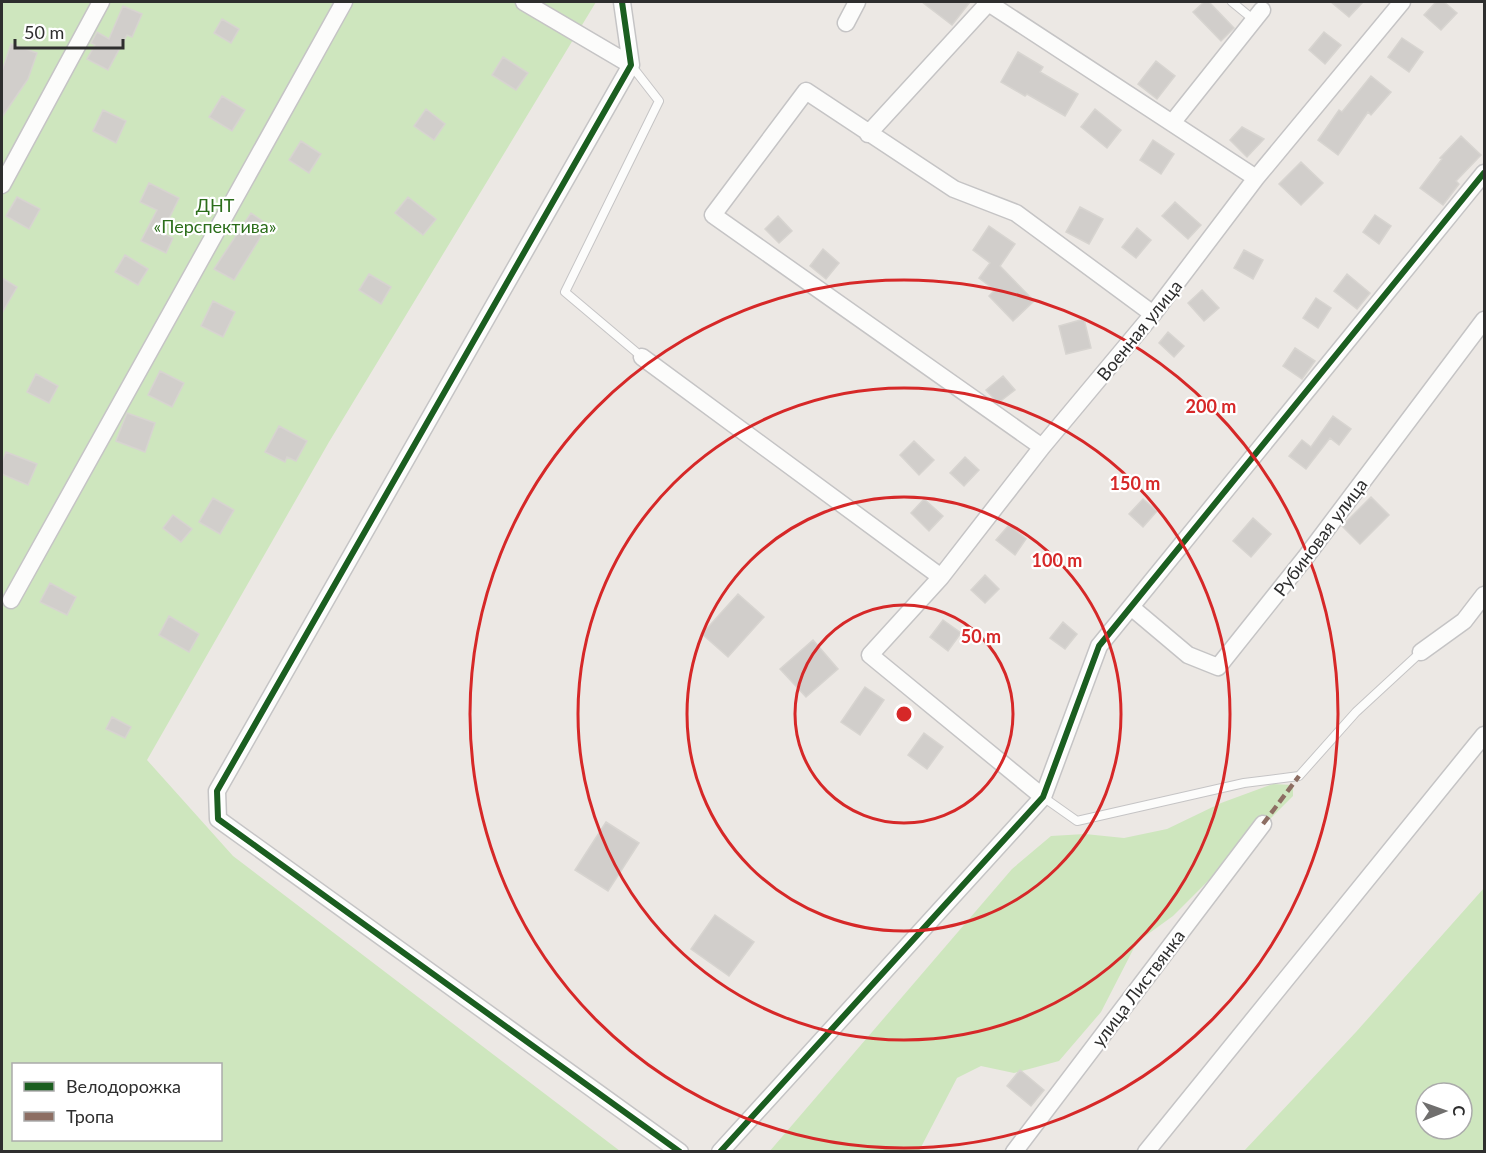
<svg xmlns="http://www.w3.org/2000/svg" width="1486" height="1153" font-family="Lato,sans-serif">
<style>
.green{fill:#cee6be;fill-rule:evenodd}
.building{fill:#d1cecb;stroke:#d7d4d0;stroke-width:1.5}
.lines{fill:none;stroke-linecap:round;stroke-linejoin:round}
.service-casing{stroke:#c5c4c5;stroke-width:10}
.minor-casing{stroke:#c5c4c5;stroke-width:19}
.service{stroke:#fcfcfb;stroke-width:8}
.minor{stroke:#fcfcfb;stroke-width:16}
.quiet{stroke:#8d6e63;stroke-width:4.5;stroke-dasharray:9 4.5;stroke-linecap:butt}
.cycleway-casing{stroke:#fff;stroke-width:10}
.cycleway{stroke:#1b5e20;stroke-width:6}
.ring{fill:none;stroke:#d62828;stroke-width:3}
.labels{text-anchor:middle;dominant-baseline:central;stroke-width:4.5;stroke-linejoin:round;paint-order:stroke}
.park-label{font-size:18px;fill:#2c6e1b;stroke:#fff}
.street-label{font-size:18px;fill:#2e2e2e;stroke:#fff}
.centre{fill:#d62828;stroke:#fff;stroke-width:3}
.ring-label{font-size:18px;text-anchor:middle;font-weight:bold;fill:#d62828;stroke:#fff;stroke-width:4.5;stroke-linejoin:round;paint-order:stroke}
</style>
<rect width="100%" height="100%" fill="#ece8e4"/>
<path class="green" d="M2 2H596L329 442 147 760 233 856 620 1151H2ZM14 1064H220V1140H14Z
M1273 784 1293 785V796L1173 916 1137 942 1101 1012 1059 1061 1014 1073 981 1066 957 1078 919 1151 769 1152 1012 869 1051 836 1085 834 1124 838 1167 829 1221 803Z
M1484 888V1151H1244L1356 1032ZM1426 1093H1462V1129H1426Z"/>
<path class="building" d="M922 2H970L952 25Z
M1204 2H1209L1234 28 1221 41 1193 12Z
M1331 2H1363L1349 17Z
M1436 2H1444L1457 13 1441 30 1424 15Z
M123 6 142 14 132 37 127 35 108 70 87 59 95 45 91 43 97 32 109 39Z
M222 19 239 29 231 43 214 33Z
M1324 32 1341 45 1325 64 1309 50Z
M1402 38 1423 52 1409 72 1388 57Z
M11 44 37 53 28 79 2 117V71Z
M1018 52 1043 67 1040 72 1078 94 1065 116 1027 94 1025 96 1001 82Z
M503 57 528 73 516 90 492 75Z
M1156 61 1175 76 1157 99 1138 84Z
M1371 76 1391 92 1371 115 1368 112 1338 155 1318 140 1339 110 1342 112Z
M222 96 245 110 232 131 209 117Z
M426 109 445 124 434 140 414 126Z
M1095 109 1121 130 1107 148 1081 127Z
M103 110 126 121 116 143 93 131Z
M1242 127 1264 139 1247 157 1230 140Z
M1461 136 1481 155 1456 181 1459 184 1443 205 1420 188 1442 159 1440 158Z
M1153 140 1174 154 1161 174 1140 160Z
M301 141 321 154 309 173 289 160Z
M1301 162 1323 183 1301 205 1279 184Z
M149 183 179 198 162 233 173 238 166 253 141 241 157 210 140 202Z
M17 197 40 209 29 229 6 216Z
M408 197 436 219 423 235 395 213Z
M1175 202 1201 225 1188 239 1162 216Z
M1080 207 1103 219 1089 244 1066 232Z
M251 213 268 225 234 280 214 269Z
M1375 215 1391 226 1379 244 1363 232Z
M778 216 792 231 779 243 765 229Z
M989 226 1015 244 1000 266 1034 301 1013 321 989 296 995 290 979 278 990 263 973 250Z
M1137 228 1151 240 1136 258 1122 247Z
M823 249 839 263 826 279 810 266Z
M1244 250 1263 260 1253 279 1234 268Z
M125 255 148 269 138 285 115 272Z
M369 274 391 287 381 304 359 290Z
M1347 274 1370 293 1357 309 1334 291Z
M2 278 17 287 2 313Z
M1202 290 1219 308 1204 321 1188 303Z
M1316 298 1331 308 1318 328 1303 318Z
M213 301 235 312 223 337 201 326Z
M1084 319 1091 348 1066 354 1059 326Z
M1168 332 1184 346 1174 357 1159 343Z
M1295 348 1315 361 1302 379 1283 366Z
M160 371 184 383 172 407 148 395Z
M36 374 58 386 49 403 27 392Z
M1003 376 1015 390 998 403 986 390Z
M127 413 155 423 145 452 116 441Z
M1333 416 1351 429 1339 445 1330 438 1306 469 1289 456 1302 440 1311 447Z
M279 426 307 441 296 461 287 457 285 462 265 452Z
M914 441 934 460 919 475 900 455Z
M6 452 37 464 28 485 2 474V462Z
M965 457 979 470 964 486 950 473Z
M1371 497 1389 515 1360 544 1342 526Z
M213 498 234 510 220 534 199 522Z
M924 499 943 516 929 531 911 513Z
M1143 499 1157 511 1143 527 1129 514Z
M173 515 192 529 181 542 163 528Z
M1253 518 1271 534 1251 557 1233 541Z
M1009 525 1026 539 1015 555 996 540Z
M985 575 999 589 985 603 971 590Z
M50 583 76 597 67 615 40 602Z
M738 594 764 617 728 657 702 634Z
M169 616 199 634 189 652 159 635Z
M943 620 961 633 948 651 930 637Z
M1063 622 1077 634 1065 649 1050 638Z
M813 640 838 669 806 697 780 669Z
M865 687 884 700 860 735 841 722Z
M112 717 131 727 125 738 106 729Z
M924 733 943 747 927 769 908 755Z
M606 822 639 843 608 891 575 870Z
M715 915 754 942 729 976 691 949Z
M1020 1070 1044 1090 1031 1106 1007 1086Z"/>
<g class="lines">
<defs>
<path id="service" d="M1232 2 1254 20
M631 65 659 101 565 292 642 357
M1043 797 1077 821 1244 783 1299 776 1356 712 1421 652"/>
<path id="minor" d="M524 2 631 65
M622 2 631 65 217 791 218 819 680 1152
M987 2 1256 178
M846 23 857 2
M1172 123 1262 10
M868 134 989 2
M2 185 101 2
M642 357 941 577
M1042 447 713 215 806 91 954 189 1016 213 1153 314
M11 600 344 2
M1131 607 1188 655 1218 667 1305 558 1484 320
M1421 652 1464 621 1484 595
M1043 797 870 655 941 577 1042 447 1153 314 1256 178 1402 2
M720 1152 1043 797 1099 646 1484 173
M1014 1152 1263 824
M1146 1152 1484 735"/>
</defs>
<use href="#service" class="service-casing"/>
<use href="#minor" class="minor-casing"/>
<use href="#service" class="service"/>
<use href="#minor" class="minor"/>
<path class="quiet" d="M1263 824 1299 776"/>
<defs>
<path id="cycleway" d="M622 2 631 65 217 791 218 819 680 1152
M720 1152 1043 797 1099 646 1484 173"/>
</defs>
<use href="#cycleway" class="cycleway-casing"/>
<use href="#cycleway" class="cycleway"/>
</g>
<g class="ring">
<circle cx="904" cy="714" r="109"/>
<circle cx="904" cy="714" r="217"/>
<circle cx="904" cy="714" r="326"/>
<circle cx="904" cy="714" r="434"/>
</g>
<g class="labels">
<g class="park-label">
<text x="215" y="205">ДНТ<tspan x="215" dy="21">«Перспектива»</tspan></text>
</g>
<g class="street-label">
<text transform="translate(1139 330) rotate(-51)">Военная улица</text>
<text transform="translate(1320 537) rotate(-53)">Рубиновая улица</text>
<text transform="translate(1138 988) rotate(-53)">улица Листвянка</text>
</g>
</g>
<circle cx="904" cy="714" r="9" class="centre"/>
<g class="ring-label">
<text x="1211" y="413">200 m</text>
<text x="1135" y="490">150 m</text>
<text x="1057" y="567">100 m</text>
<text x="981" y="643">50 m</text>
</g>
<rect width="1486" height="1153" fill="none" stroke="#2e2e2e" stroke-width="6"/>
<rect x="12" y="1063" width="210" height="78" fill="#ffffff" stroke="#ababab" stroke-width="1.5"/>
<rect x="24" y="1082" width="30" height="9" fill="#1b5e20" stroke="#ababab" stroke-width="1.5"/>
<text x="66" y="1093" font-size="18" fill="#2e2e2e">Велодорожка</text>
<rect x="24" y="1112" width="30" height="9" fill="#8d6e63" stroke="#ababab" stroke-width="1.5"/>
<text x="66" y="1123" font-size="18" fill="#2e2e2e">Тропа</text>
<g transform="translate(1444 1111) rotate(89)"><circle r="28" fill="#ffffff" stroke="#ababab" stroke-width="1.5"/>
<path d="M0-4.5L10 22L0 15L-10 22Z" fill="#706f6e"/>
<text y="-9" font-size="16" font-weight="bold" text-anchor="middle" fill="#2e2e2e">С</text>
</g>
<path d="M15 39v9h108v-9" fill="none" stroke="#2e2e2e" stroke-width="3"/>
<text x="24" y="39" font-size="18" fill="#2e2e2e" stroke="#ffffff" stroke-width="4.5" paint-order="stroke">50 m</text>
</svg>
